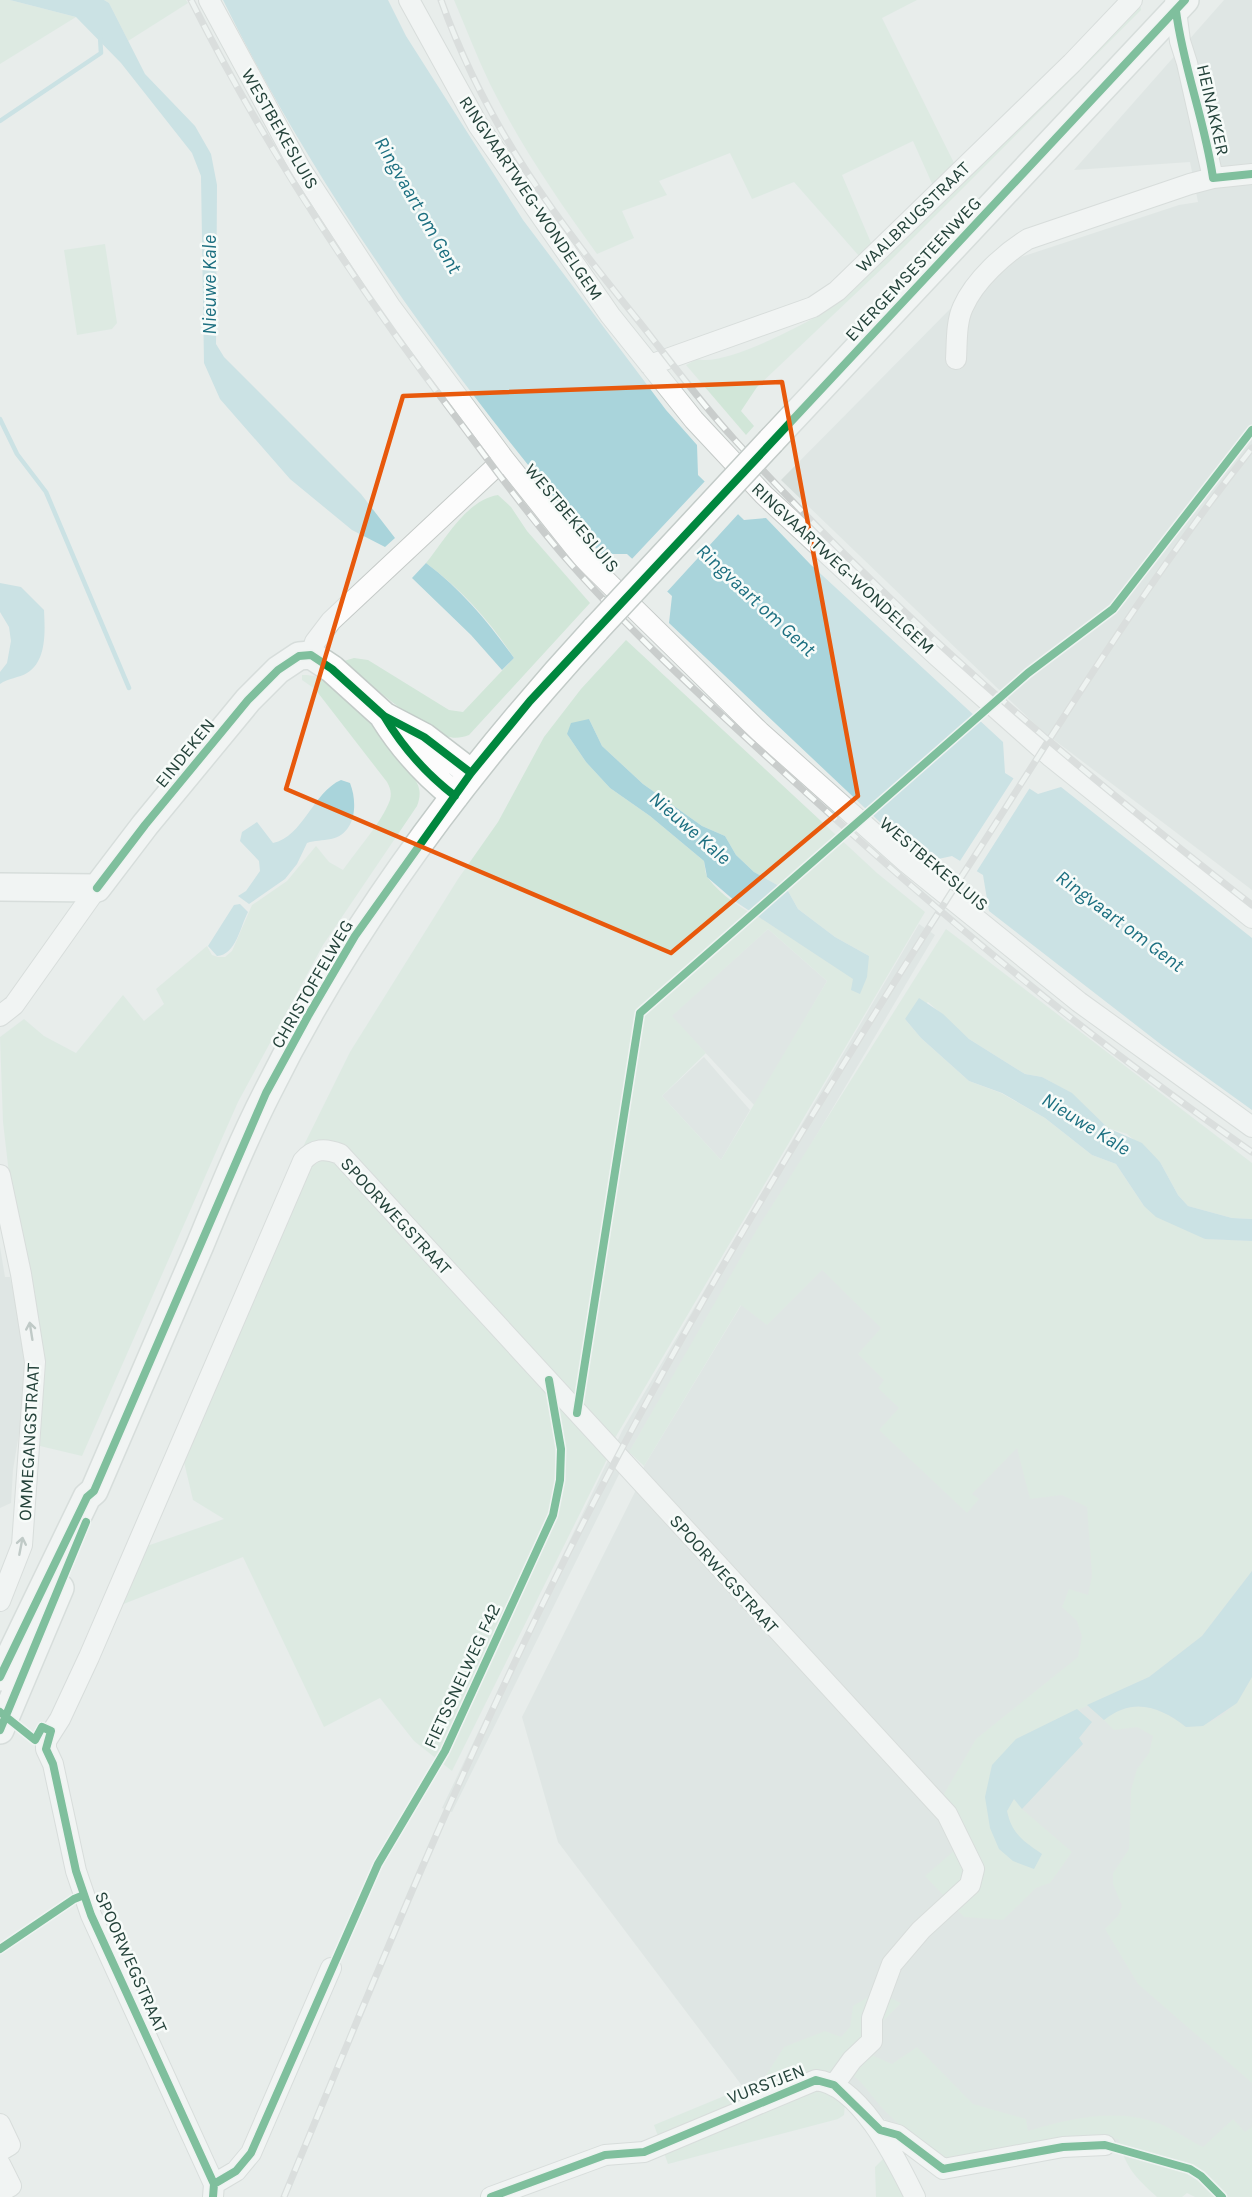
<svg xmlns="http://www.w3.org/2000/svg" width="1252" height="2197" font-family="Karla,sans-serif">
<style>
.built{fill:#d6dedb}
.green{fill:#d1e6d8;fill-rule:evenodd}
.water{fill:#a9d4db}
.pier{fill:#e8edeb}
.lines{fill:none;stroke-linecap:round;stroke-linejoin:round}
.stream{stroke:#a9d4db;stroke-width:4.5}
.street-casing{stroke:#c5cac8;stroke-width:22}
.secondary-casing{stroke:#c3cbc8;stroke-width:30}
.street{stroke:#fcfcfc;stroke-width:20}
.secondary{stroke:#fcfcfc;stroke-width:27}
.rail-casing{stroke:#c9cdcc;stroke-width:7}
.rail{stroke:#f7fbf9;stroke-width:4.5;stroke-dasharray:14;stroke-linecap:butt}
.secondary-bridge-casing{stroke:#c3cbc8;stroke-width:30;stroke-linecap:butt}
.secondary-bridge{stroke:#fcfcfc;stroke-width:27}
.cycleway-casing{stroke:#f7fbf9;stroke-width:11}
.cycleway{stroke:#00873e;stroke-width:8}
.oneway{stroke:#909f9b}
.marked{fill:none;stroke:#e8590c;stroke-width:4.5;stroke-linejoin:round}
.labels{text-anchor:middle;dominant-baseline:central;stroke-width:5;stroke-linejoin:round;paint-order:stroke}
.street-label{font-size:18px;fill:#24423a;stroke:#f7fbf9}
.water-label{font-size:20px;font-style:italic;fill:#1c6f80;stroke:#f7fbf9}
</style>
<rect width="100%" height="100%" fill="#e8edeb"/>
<path class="built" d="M1224 0H1252V890L1041 730 781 480 953 306 1015 259 1179 205 1198 202 1190 162 1074 170Z
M919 924 935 935 634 1444 452 1812 442 1808 622 1431Z
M768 929 827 981 755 1106 671 1016Z
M904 1036 1144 1206 1205 1239 1252 1241V2174L1174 2159 1104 2141 899 2130 850 2094 752 2099 558 1842 522 1717 638 1486 644 1466Z
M704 1057 750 1110 721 1160 662 1096Z
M0 1247 5 1277H10L22 1333 26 1392 13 1470 11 1503 0 1508Z"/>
<path class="green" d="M0 0H10L76 17 0 64Z
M104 0H186L188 3 128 41 109 3Z
M454 0H917L882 18 956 167 934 188 913 141 842 175 872 245 859 256 794 182 752 199 730 153 659 181 667 195 622 211 634 238 597 254C558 200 520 145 490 84 477 57 466 28 454 0Z
M1140 4 1141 10 889 262 757 387 741 411 754 426 746 435 686 365 697 359C723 367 799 327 824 312Z
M105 244 117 323 112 329 77 335 64 250Z
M498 495 511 507 527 531 590 603 469 735C461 738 454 739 446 736 423 729 362 679 344 661L354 658 368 660 449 710 463 712 514 658C491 622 461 589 426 563 445 540 466 500 498 495Z
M626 640 877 873 925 912 615 1438 395 1205 320 1142 303 1147 350 1052 458 879 498 822 544 737 581 689ZM589 719 602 746 643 784 702 826 725 836 736 855 754 872 788 891 798 909 835 937 869 956C818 939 742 923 708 878 705 874 705 866 704 861L650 816 610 788 586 762 567 734ZM768 929 827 981 721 1160 662 1096 706 1053 672 1016Z
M302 675C308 675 314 675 320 678 342 689 406 760 417 783 421 791 420 798 417 806L323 945 238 1102 82 1456 40 1446 44 1359 9 1174 3 1122 0 1037 24 1019 44 1036 76 1053 123 995 144 1021 164 1004 156 989 207 946 212 955 218 957H225L232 951 252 905 287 881 316 846 329 862 343 870C357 850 382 822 390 800 392 792 390 788 387 782L315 689 302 680Z
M946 929 1252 1163V1219L1232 1218 1188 1206 1178 1195 1160 1162 1127 1134 1108 1128 1071 1093 1042 1077 1025 1074 969 1039 928 1002 905 1019 921 1038 969 1081 1001 1093 1045 1118 1092 1155 1116 1164 1144 1206 1205 1239 1252 1241V1571L1202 1636 1149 1677 1016 1739 990 1828 1019 1837 1011 1828 1007 1811 1014 1799 1022 1809 1072 1852 1050 1883 1036 1888 1003 1920 964 1917 925 1876 955 1850 934 1811 976 1739 1078 1657 1082 1636 1077 1621 1062 1607 1069 1589 1088 1595 1092 1575 1087 1507 1062 1495 1030 1499 1017 1448 972 1494 979 1499 967 1513 879 1430 899 1408 878 1388 884 1380 858 1354 881 1328 822 1270 767 1325 741 1305 644 1466 629 1452 756 1231Z
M324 1160 337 1162 608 1457 452 1771 414 1741 380 1698 324 1727 243 1557 121 1605 147 1546 224 1519 193 1500 184 1462 312 1165Z
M1252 1677V2083L1138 1984 1105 1929 1118 1916 1122 1906 1113 1884V1873L1129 1849 1131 1790 1137 1769 1149 1753 1153 1736 1137 1727 1114 1730 1104 1720C1133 1697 1159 1706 1186 1727 1221 1725 1236 1706 1252 1677Z
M886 1996 901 2003 856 2048 892 2064 917 2047 973 2104 1026 2119 1028 2131C1071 2118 1123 2106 1167 2127 1179 2133 1191 2141 1203 2147L1233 2119 1245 2132 1252 2127V2197H1195L1187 2193 1182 2197H1157C1135 2177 1126 2168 1118 2139L1058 2142 950 2161C925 2147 906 2132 886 2112 871 2097 862 2078 843 2069L831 2072 832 2096 845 2104 844 2115 838 2119 668 2164 654 2125 763 2080 784 2047 825 2031 841 2037 850 2027 853 2006 868 1997Z
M884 2158 904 2197H876L875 2167Z"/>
<path class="water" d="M10 0H104L109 3 145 74 195 126 211 154 217 185 216 344 224 357 361 494 395 538 385 547 352 530 290 479 220 399 204 363 201 176 192 153 121 63 76 17Z
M223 0H388L406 36 523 220 666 410 697 445 698 475 744 520 766 518 810 564 1003 742 1005 773 1038 794 1061 787 1252 938V1110L1163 1046 989 911 983 875 952 856 929 861 883 825 669 623 672 596 627 554H601C457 382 323 203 223 0Z
M426 563C462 590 488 622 514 658L502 670 471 635 412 578Z
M0 583 21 587 44 610C45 631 47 661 27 673 19 678 8 678 0 684V672L7 663 11 641 9 627 0 612Z
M589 719 602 746 643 784 702 826 725 836 736 855 754 872 788 891 798 909 835 937 869 956 867 977 860 994 851 990 853 979 736 902 707 877 704 861 650 816 610 788 586 762 567 734 571 723Z
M341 780 350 783C358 803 356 834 331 839 322 841 315 840 307 843L297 864 285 879 249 904 238 896 246 891 260 871 259 861 240 841 242 832 257 822 273 843C303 837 313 792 341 780Z
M240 904 248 912C240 927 236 955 217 956L208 946 234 905Z
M919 998 943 1014 969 1039 1025 1074 1042 1077 1072 1093 1108 1128 1142 1143 1160 1162 1178 1195 1188 1206 1232 1218 1252 1219V1241L1205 1239 1156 1217 1144 1206 1116 1164 1092 1155 1045 1118 1002 1093 969 1081 921 1038 905 1019Z
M1252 1571V1677L1237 1703 1203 1726 1186 1727C1159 1706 1133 1697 1104 1720L1087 1705 1149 1677 1202 1636Z
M1077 1709 1092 1722 1079 1738 1083 1744 1022 1809 1014 1799 1007 1811C1012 1834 1023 1841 1042 1854L1034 1869 1013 1861 999 1849 990 1828 985 1797 992 1765 1016 1739Z"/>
<path class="pier" d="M707 479 740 512 665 594 630 561Z
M1015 776 1031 786 975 874 958 864Z"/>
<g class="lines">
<path class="stream" d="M0 121 101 53 100 36
M0 419 17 454 46 492 129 688"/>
<defs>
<path id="street" d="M209 0 300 168 390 306 504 459 583 558 760 732 907 863 1079 1002 1252 1127
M409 0 478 125 610 315 694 420 764 495 936 655 1051 757 1252 918
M1175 3 1180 41 1187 63 1213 178
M956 359C957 342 956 322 963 307 975 280 1004 254 1028 239L1190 184 1213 178 1252 174
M650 365 813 307 837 291 1072 63 1132 0
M311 655 315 642 331 621 504 459
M0 1016 14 1005 97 888
M0 1175 21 1274 35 1362 22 1545 0 1601
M0 2124 10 2145 0 2151
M880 2130 898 2135 943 2169 1063 2147 1105 2145
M0 2164 11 2186 0 2192
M214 2184 236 2171 251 2153 331 1968
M213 2197 214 2184 91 1915 76 1871 53 1764 46 1749V1741L60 1719 89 1657 303 1161C314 1148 325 1148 340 1154L947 1814 974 1869 970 1885 921 1930 892 1964 872 2018V2041L852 2060 834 2085
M491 2197 605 2155 644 2152 816 2080C861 2085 897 2161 915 2197"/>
<path id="secondary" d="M771 441 1185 0
M384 717C404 749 426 773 455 796
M0 887 97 888 145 825 248 700 278 670 299 656 311 655 332 669 384 716 424 737 471 773
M0 1677 87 1497 94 1491C129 1409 164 1327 200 1245 221 1194 242 1142 267 1093 351 923 468 768 596 629
M0 1730 60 1588"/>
</defs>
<use href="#street" class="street-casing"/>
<use href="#secondary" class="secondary-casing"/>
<use href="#street" class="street"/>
<use href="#secondary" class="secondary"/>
<defs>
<path id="rail" d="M191 0C265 148 355 284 455 416 490 462 524 510 562 554 628 630 703 698 777 766 927 904 1084 1036 1252 1152
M441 0C487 129 556 219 641 324 671 362 701 403 734 439 891 612 1068 762 1252 905
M284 2197C370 1989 455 1781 555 1579 680 1326 827 1085 980 848 1067 712 1152 574 1252 448"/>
</defs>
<use href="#rail" class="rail-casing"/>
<use href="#rail" class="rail"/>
<defs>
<path id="secondary-bridge" d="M596 629 771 441"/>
</defs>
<use href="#secondary-bridge" class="secondary-bridge-casing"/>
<use href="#secondary-bridge" class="secondary-bridge"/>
<defs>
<path id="cycleway" d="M1176 11C1183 67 1205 121 1213 178L1252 174
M384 716C403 748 425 773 455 796
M97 888 145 825 248 700 278 670 299 656 311 655 332 669 384 716 424 737 471 773
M577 1413 640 1013 1028 673 1113 609 1252 430
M0 1677 87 1497 94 1491 266 1093 308 1016 355 936 471 773 530 701 1185 0
M0 1712 35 1740 42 1727 51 1731 46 1749 53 1764 76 1871 91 1915 214 2184 213 2197
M0 1730 86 1522
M0 1949 74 1899 84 1895
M214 2184 236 2171 251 2153 378 1864 445 1751 553 1515 560 1480 561 1449 549 1380
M491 2197 605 2155 644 2152 816 2080 834 2085 880 2130 898 2135 943 2169 1063 2147 1105 2145 1190 2169 1201 2176 1222 2197"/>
</defs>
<use href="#cycleway" class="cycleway-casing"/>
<use href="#cycleway" class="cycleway"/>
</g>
<defs><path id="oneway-shaft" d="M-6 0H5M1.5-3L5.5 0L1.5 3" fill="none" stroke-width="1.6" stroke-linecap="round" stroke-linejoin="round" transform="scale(1.5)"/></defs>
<g class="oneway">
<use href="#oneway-shaft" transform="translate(31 1331) rotate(-99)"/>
<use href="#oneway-shaft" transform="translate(21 1546) rotate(-79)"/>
</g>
<path d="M0 0H1252V2197H0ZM782 382 858 796 671 953 286 789 403 396Z" fill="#e8edeb" fill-opacity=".55" fill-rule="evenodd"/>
<path class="marked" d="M782 382 858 796 671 953 286 789 403 396Z"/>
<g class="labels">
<g class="street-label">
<text transform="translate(1213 110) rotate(77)">HEINAKKER</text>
<text transform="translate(280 129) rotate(60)">WESTBEKESLUIS</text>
<text transform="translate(531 198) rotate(56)">RINGVAARTWEG-WONDELGEM</text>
<text transform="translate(913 217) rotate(-44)">WAALBRUGSTRAAT</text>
<text transform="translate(913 269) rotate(-47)">EVERGEMSESTEENWEG</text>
<text transform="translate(572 518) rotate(50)">WESTBEKESLUIS</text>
<text transform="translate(843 568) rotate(43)">RINGVAARTWEG-WONDELGEM</text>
<text transform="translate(185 753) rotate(-51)">EINDEKEN</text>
<text transform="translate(934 864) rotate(40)">WESTBEKESLUIS</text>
<text transform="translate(312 984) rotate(-60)">CHRISTOFFELWEG</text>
<text transform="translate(396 1216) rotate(47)">SPOORWEGSTRAAT</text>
<text transform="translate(29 1442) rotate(-87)">OMMEGANGSTRAAT</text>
<text transform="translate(724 1574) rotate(48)">SPOORWEGSTRAAT</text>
<text transform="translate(462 1676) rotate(-65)">FIETSSNELWEG F42</text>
<text transform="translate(131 1962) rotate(66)">SPOORWEGSTRAAT</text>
<text transform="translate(766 2084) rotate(-21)">VURSTJEN</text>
</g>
<g class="water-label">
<text transform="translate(418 205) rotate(60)">Ringvaart om Gent</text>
<text transform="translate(209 285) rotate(-90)">Nieuwe Kale</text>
<text transform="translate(756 600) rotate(43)">Ringvaart om Gent</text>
<text transform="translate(690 828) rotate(41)">Nieuwe Kale</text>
<text transform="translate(1120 921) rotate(37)">Ringvaart om Gent</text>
<text transform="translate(1086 1124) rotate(32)">Nieuwe Kale</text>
</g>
</g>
</svg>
